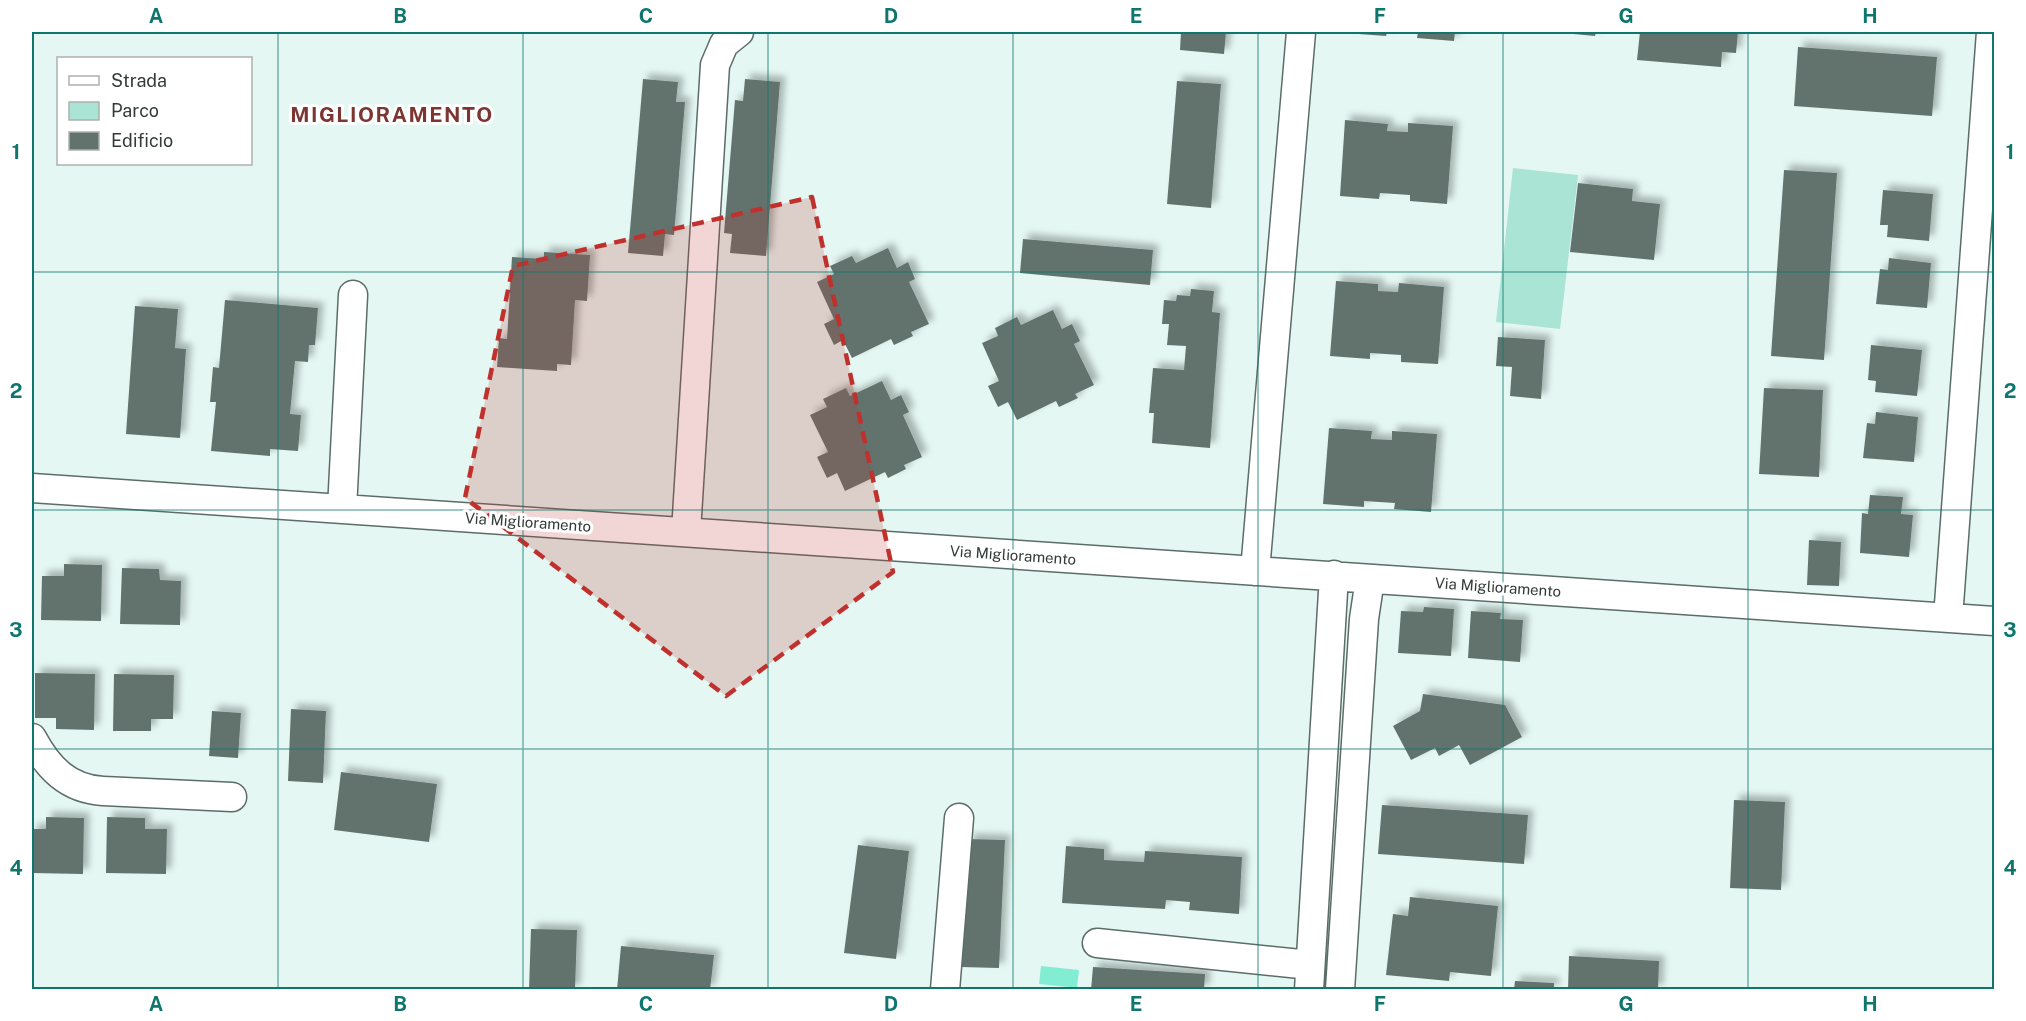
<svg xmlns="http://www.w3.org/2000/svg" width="2026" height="1021" font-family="'Public Sans',sans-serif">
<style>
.green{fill:#a9e4d4}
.water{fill:#83edd4}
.building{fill:#62736e;filter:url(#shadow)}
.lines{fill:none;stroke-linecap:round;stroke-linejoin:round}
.minor-casing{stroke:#5c6c68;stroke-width:31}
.minor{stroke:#fff;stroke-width:28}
.marked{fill:#c0312e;fill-opacity:0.2;stroke:#c0312e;stroke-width:4.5;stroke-dasharray:12 8;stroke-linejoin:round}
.grid{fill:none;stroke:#0f766e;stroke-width:1.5;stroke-opacity:0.55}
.labels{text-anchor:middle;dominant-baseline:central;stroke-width:6;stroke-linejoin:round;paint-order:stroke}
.street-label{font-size:15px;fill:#333b38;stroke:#fff}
.district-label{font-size:21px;font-weight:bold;letter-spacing:1.5px;fill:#7c3530;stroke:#fff}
.neatline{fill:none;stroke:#0f766e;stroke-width:2}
.grid-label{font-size:20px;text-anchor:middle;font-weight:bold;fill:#0f766e}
</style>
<defs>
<filter id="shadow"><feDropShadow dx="5.5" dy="-5.5" stdDeviation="3" flood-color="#0004"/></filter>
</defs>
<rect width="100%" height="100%" fill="#e4f7f2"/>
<path class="green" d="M1513 168 1578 175 1560 329 1496 322Z"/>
<path class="water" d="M1041 966 1079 970 1077 988 1039 984Z"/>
<path class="building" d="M1181 32H1226L1224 54 1180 50Z
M1345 32H1387L1386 36 1345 33Z
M1418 32H1455L1454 41 1417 38Z
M1563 32H1596L1595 36 1563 33Z
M1640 32H1738L1736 53 1722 52 1721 67 1637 60Z
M1798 47 1937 57 1932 116 1794 106Z
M643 79 678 82 676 102H685L674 235 665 234 663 256 628 253Z
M745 79 780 82 766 256 730 253 732 234 724 233 735 100 743 101Z
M1177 81 1221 84 1211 208 1167 204Z
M1345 120 1388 124 1387 131 1408 132V123L1453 126 1447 204 1410 201V195L1380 193 1379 199 1340 196Z
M1784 170 1837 173 1824 360 1771 356Z
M1578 183 1633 189 1632 201 1660 204 1654 260 1570 252Z
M1883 190 1933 194 1929 241 1887 237 1888 225H1880Z
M1023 239 1153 250 1150 285 1020 273Z
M888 248 897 268 908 262 915 279 909 282 929 324 911 332 913 336 894 345 891 339 852 358 843 340 834 345 824 324 834 319 817 282 834 274 830 266 852 256 856 263Z
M544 252 590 255 587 301 575 300 571 365 557 364V371L497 367 499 338 507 339 512 257 544 259Z
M1889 258 1931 263 1927 308 1876 304 1880 269 1888 270Z
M1336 281 1378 284V291L1398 292 1399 283 1444 287 1438 364 1401 362V355L1370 353V359L1330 356Z
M1191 289 1214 291 1212 312 1220 313 1210 448 1152 443 1154 413H1149L1153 368 1184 370 1186 346 1167 345 1169 324H1162L1164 300 1176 301 1177 295 1190 296Z
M225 300 318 308 315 345H309L308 362 295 361 290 414 301 415 298 451 270 449V456L211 451 216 402H210L213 367 219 368Z
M135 306 178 309 175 348 186 349 180 438 126 434Z
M1053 310 1062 329 1072 324 1080 341 1074 344 1094 385 1075 394 1078 398 1059 407 1056 401 1017 420 1008 402 998 407 988 386 999 381 982 343 998 336 995 328 1017 317 1021 325Z
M1498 337 1545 340 1541 399 1510 396 1512 367 1496 366Z
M1871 345 1922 350 1917 396 1875 392 1876 381 1868 380Z
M882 381 891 400 901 395 909 412 903 415 922 457 904 465 906 469 888 478 885 472 845 491 837 473 827 478 817 457 828 452 810 415 827 407 823 399 846 388 850 396Z
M1764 388 1823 390 1819 477 1759 474Z
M1876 412 1918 417 1914 462 1863 458 1867 423 1875 424Z
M1329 428 1372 431 1371 439 1392 440V431L1437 434 1431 512 1394 509 1395 503 1364 501V507L1323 504Z
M1870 495 1903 497 1901 514 1913 515 1909 557 1860 553 1862 513 1868 514Z
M1809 540 1841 542 1839 586 1807 585Z
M64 564 102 565 101 621 41 620 42 576H64Z
M122 568 159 569 160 580 181 581 180 625 120 624Z
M1424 607 1454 609 1451 656 1398 653 1401 611 1423 612Z
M1471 611 1501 613 1500 619 1523 620 1520 662 1468 658Z
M35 673 95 674 94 730 56 729V718H35Z
M114 674 174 675 173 719H151V731H113Z
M1423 694 1505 705 1522 737 1470 765 1459 745 1439 756 1435 748 1411 760 1393 726 1420 711Z
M291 709 326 711 323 783 288 781Z
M212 711 241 713 238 758 209 756Z
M341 772 437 784 429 842 334 830Z
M1734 800 1785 802 1781 890 1730 888Z
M1382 805 1528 815 1524 864 1378 854Z
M46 817 84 818 83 874 32 873V829H46Z
M107 817 145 818V829H167L166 874 106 873Z
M968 839 1005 840 999 968 961 967Z
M858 845 909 851 896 959 844 953Z
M1066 846 1104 849V860L1144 862 1145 851 1242 857 1239 914 1189 910 1190 902 1166 900 1165 909 1062 903Z
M1410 897 1498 906 1491 976 1450 972 1449 981 1386 975 1393 914 1408 916Z
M531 929 577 930 575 990H529Z
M621 946 714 955 710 990H617Z
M1569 956 1659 961 1658 990H1568Z
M1093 967 1205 974 1204 990H1091Z
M1515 981 1554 983V990H1514Z"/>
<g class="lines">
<defs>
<path id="minor" d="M32 488 1994 621
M342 509 353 295
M686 532 715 65 724 44 739 32
M1255 571 1301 32
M1948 618 1991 32
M32 738C48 768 68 789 103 791L232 797
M1097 943 1310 965
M945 990 959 818
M1309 990 1334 575
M1340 990 1364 619 1370 579"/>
</defs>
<use href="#minor" class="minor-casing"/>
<use href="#minor" class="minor"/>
</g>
<path class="marked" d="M812 197 893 572 726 696 465 498 513 266Z"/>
<path class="grid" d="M278 32V990M523 32V990M768 32V990M1013 32V990M1258 32V990M1503 32V990M1748 32V990M32 272H1994M32 510H1994M32 749H1994"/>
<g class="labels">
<g class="street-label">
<text transform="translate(528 522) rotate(4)">Via Miglioramento</text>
<text transform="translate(1013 555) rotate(4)">Via Miglioramento</text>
<text transform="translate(1498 587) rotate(4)">Via Miglioramento</text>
</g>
<g class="district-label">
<text x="392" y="114">MIGLIORAMENTO</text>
</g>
</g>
<rect width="2026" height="1021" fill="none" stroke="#ffffff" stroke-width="66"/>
<rect x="57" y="57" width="195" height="108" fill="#ffffff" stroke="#adb1af" stroke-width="1.5"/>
<rect x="69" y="76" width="30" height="9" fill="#ffffff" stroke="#adb1af" stroke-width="1.5"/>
<text x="111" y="87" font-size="18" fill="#333b38">Strada</text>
<rect x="69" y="102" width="30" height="18" fill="#a9e4d4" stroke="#adb1af" stroke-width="1.5"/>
<text x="111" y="117" font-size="18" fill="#333b38">Parco</text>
<rect x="69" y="132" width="30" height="18" fill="#62736e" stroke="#adb1af" stroke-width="1.5"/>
<text x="111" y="147" font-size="18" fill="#333b38">Edificio</text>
<rect x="33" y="33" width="1960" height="955" class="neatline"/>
<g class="grid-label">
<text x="156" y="23">A</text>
<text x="400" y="23">B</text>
<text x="646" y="23">C</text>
<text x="891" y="23">D</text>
<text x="1136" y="23">E</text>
<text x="1380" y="23">F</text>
<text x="1626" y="23">G</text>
<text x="1870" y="23">H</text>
<text x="16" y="159">1</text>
<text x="2010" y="159">1</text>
<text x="16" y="398">2</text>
<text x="2010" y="398">2</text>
<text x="16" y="637">3</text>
<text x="2010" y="637">3</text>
<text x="16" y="875">4</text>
<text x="2010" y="875">4</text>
<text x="156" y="1011">A</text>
<text x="400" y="1011">B</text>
<text x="646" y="1011">C</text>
<text x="891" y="1011">D</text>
<text x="1136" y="1011">E</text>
<text x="1380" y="1011">F</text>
<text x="1626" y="1011">G</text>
<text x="1870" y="1011">H</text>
</g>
</svg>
